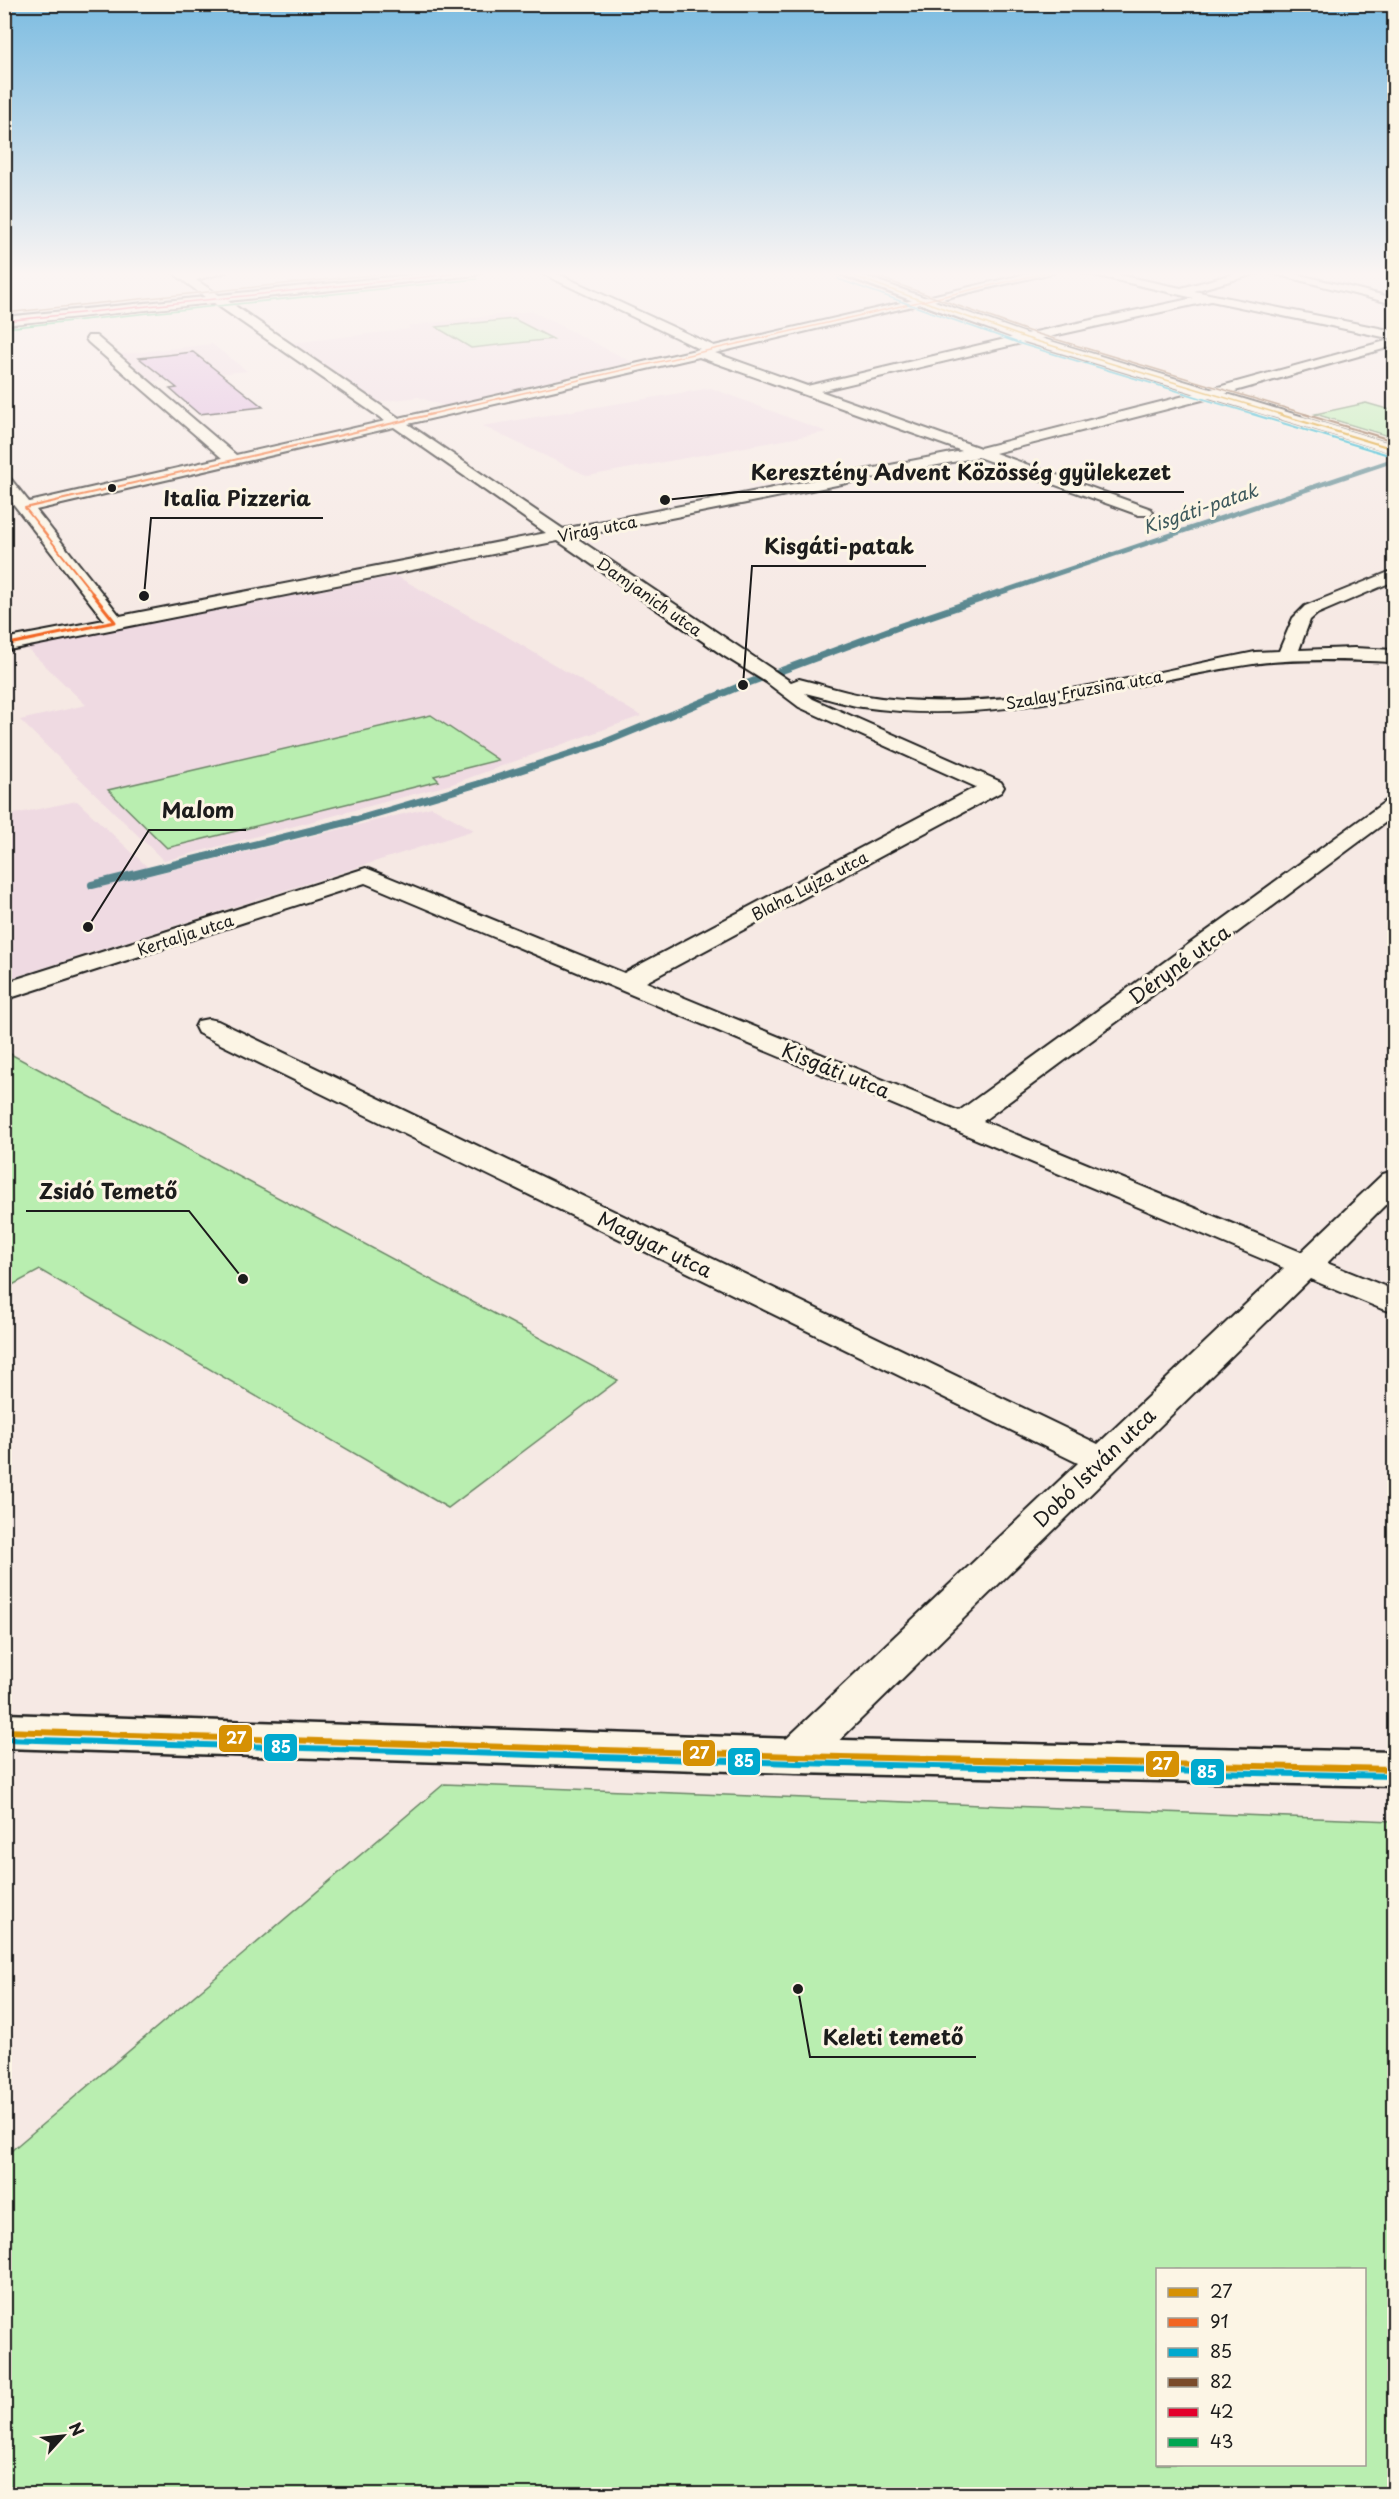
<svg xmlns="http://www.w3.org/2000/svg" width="1399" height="2499" font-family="'Playpen Sans',sans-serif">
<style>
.built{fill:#efdae2}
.green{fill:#b9eeb0;stroke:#6a8566;stroke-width:1.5;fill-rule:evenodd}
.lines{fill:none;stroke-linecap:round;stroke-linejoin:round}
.stream-far2{stroke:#54848c;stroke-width:5}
.stream-far1{stroke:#54848c;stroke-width:7}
.stream{stroke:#54848c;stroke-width:8}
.building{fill:#dfb7df;stroke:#1c1c1c;stroke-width:1.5}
.street-casing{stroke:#1c1c1c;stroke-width:4}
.secondary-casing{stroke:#1c1c1c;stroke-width:5}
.primary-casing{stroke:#1c1c1c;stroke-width:5}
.street{fill:#fcf5e5;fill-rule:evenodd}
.secondary{fill:#fcf5e5;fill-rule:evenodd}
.primary{fill:#fcf5e5;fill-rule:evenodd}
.bus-1-far2-casing{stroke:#fcf5e5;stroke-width:3}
.bus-1-far1-casing{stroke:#fcf5e5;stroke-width:4.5}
.bus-1-casing{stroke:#fcf5e5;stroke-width:10}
.bus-2-far2-casing{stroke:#fcf5e5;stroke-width:3}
.bus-2-far1-casing{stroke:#fcf5e5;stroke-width:4.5}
.bus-2-casing{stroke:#fcf5e5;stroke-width:6}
.bus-3-far2-casing{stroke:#fcf5e5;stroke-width:3}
.bus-3-far1-casing{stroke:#fcf5e5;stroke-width:4.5}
.bus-3-casing{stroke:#fcf5e5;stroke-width:10}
.bus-4-far1-casing{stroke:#fcf5e5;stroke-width:3}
.bus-4-casing{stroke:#fcf5e5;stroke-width:4.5}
.bus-5-casing{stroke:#fcf5e5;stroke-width:3}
.bus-6-casing{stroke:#fcf5e5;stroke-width:3}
.bus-1-far2{stroke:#d69104;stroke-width:1.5}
.bus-1-far1{stroke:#d69104;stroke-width:2}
.bus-1{stroke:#d69104;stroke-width:6}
.bus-2-far2{stroke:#f26522;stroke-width:1.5}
.bus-2-far1{stroke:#f26522;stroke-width:2}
.bus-2{stroke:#f26522;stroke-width:3}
.bus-3-far2{stroke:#00a9ce;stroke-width:1.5}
.bus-3-far1{stroke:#00a9ce;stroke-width:2}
.bus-3{stroke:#00a9ce;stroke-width:6}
.bus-4-far1{stroke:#7a4b2a;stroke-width:1.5}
.bus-4{stroke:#7a4b2a;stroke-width:2}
.bus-5{stroke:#e4002b;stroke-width:1.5}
.bus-6{stroke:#00a651;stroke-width:1.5}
.bus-dot{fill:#1c1c1c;stroke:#fcf5e5;stroke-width:2}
.labels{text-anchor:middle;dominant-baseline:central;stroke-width:6;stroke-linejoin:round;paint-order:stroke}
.far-street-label{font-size:16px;fill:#1c1c1c;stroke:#fcf5e5}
.far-water-label{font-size:18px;font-style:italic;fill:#3d595d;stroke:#fcf5e5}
.street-label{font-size:20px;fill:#1c1c1c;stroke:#fcf5e5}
.leader{fill:none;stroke:#1c1c1c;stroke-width:2}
.callout-dot{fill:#1c1c1c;stroke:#fcf5e5;stroke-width:2}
.callout-label{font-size:21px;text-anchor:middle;font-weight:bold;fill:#1c1c1c;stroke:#fcf5e5;stroke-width:6;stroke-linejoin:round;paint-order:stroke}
.line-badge{stroke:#fcf5e5;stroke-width:2}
.badge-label{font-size:16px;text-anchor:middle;font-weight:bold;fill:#fff}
</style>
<rect width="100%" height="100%" fill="#f6e9e4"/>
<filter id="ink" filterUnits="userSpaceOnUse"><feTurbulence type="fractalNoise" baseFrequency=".0167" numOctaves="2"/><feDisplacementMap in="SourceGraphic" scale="12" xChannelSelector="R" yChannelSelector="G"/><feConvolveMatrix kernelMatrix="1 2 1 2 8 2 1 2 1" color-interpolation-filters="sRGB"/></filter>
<g filter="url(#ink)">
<path class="built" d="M532 311 632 362 444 406 418 397 378 402 291 343 411 329 407 326Z
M212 344 247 371 147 382 115 355Z
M711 388 827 432 588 476 482 426Z
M396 576 501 633 641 716 452 784 164 861 20 720 86 705 26 647Z
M77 801 155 874 432 807 474 830 5 980V816Z"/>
<path class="green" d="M514 319 553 339 471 348 436 327Z
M1366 403 1394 411V438L1315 414Z
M431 715 498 760 434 776 439 781 167 848 108 790Z
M4 1051H5L618 1380 448 1508 40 1270 5 1289Z
M444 1784 1394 1821V2494H5V2156ZM1158 2270H1364V2464H1158Z"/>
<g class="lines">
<path class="stream-far2" d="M993 595 1394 460"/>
<path class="stream-far1" d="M348 822 478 784 603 743 743 685 901 626 998 593"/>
<path class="stream" d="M92 885 354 820"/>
</g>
<path class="building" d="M193 352 263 407 199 414 170 389 177 388 139 358Z"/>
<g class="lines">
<defs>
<path id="street" d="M172 272H226L196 280 219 295 440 272H481L476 275 228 301 399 418 700 349 539 272H554L714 346 1035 272H1056L715 353 807 386 1026 334 1194 298 1081 272H1105L1181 288 1241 272H1262L1194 291 1394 331V346L1214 397 995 453 1151 509 1153 512 1151 515H1139L978 457 575 537 791 682 799 679C820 684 840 691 861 695 990 717 1129 677 1255 652L1279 651 1293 618 1305 606 1394 570V581L1317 614 1310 620 1299 650 1354 648 1394 650V662C1351 660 1295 658 1253 664 1119 684 1001 727 862 707 843 704 824 697 805 693L813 699 1001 782 1004 787 1001 792 646 982 959 1111 1386 801 1394 799V816L983 1121 1301 1252 1383 1174 1394 1171V1196L1327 1263 1394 1290V1312L1382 1309 1310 1279 811 1768 796 1772 781 1768 775 1756 781 1744 1078 1463 198 1033 195 1027 198 1021 208 1019 218 1021 1098 1444 1284 1268 365 883 4 1000V983L366 868 624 973 976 787 799 707 766 682 724 656 558 541 4 651V639L104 620 4 492V476L10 478 29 502 222 458 88 342 86 339 88 336H96L236 455 385 421 214 303 4 325V317L205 297ZM1211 301 1393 339 1204 391 980 448 820 391 1026 342ZM699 357 962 451 563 529 408 424ZM394 427 546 533 120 616 36 510Z
M1267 272H1288L1394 298V304Z"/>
<path id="secondary" d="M4 1714 796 1739 1394 1752V1786L796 1773 4 1748Z"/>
<path id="primary" d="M835 272H853L1031 335 1394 444V454L1021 341Z"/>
</defs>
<use href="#street" class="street-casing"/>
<use href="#secondary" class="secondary-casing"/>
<use href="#primary" class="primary-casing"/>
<use href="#street" class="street"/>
<use href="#secondary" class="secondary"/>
<use href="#primary" class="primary"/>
<defs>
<path id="bus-1-far2" d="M842 272 1026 338 1283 415"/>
<path id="bus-1-far1" d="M1278 414 1394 449"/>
<path id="bus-1" d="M4 1731 796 1756 1394 1769"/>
<path id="bus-2-far2" d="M427 415 1049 272"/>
<path id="bus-2-far1" d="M25 508 433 414
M25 508 94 595"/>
<path id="bus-2" d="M92 593 115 622
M4 645 115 622"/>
<path id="bus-3-far2" d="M838 279 1024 345 1257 415"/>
<path id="bus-3-far1" d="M1252 414 1392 456"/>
<path id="bus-3" d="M4 1739 796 1763 1394 1776"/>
<path id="bus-4-far1" d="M864 272 1028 331 1309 415
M4 313 400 272"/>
<path id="bus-4" d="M1304 414 1394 441"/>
<path id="bus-5" d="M4 321 472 272"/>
<path id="bus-6" d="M5 328 477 279"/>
</defs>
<use href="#bus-1-far2" class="bus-1-far2-casing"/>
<use href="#bus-1-far1" class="bus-1-far1-casing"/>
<use href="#bus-1" class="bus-1-casing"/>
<use href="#bus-2-far2" class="bus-2-far2-casing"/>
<use href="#bus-2-far1" class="bus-2-far1-casing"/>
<use href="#bus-2" class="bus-2-casing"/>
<use href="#bus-3-far2" class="bus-3-far2-casing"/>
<use href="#bus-3-far1" class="bus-3-far1-casing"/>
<use href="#bus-3" class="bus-3-casing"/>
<use href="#bus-4-far1" class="bus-4-far1-casing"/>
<use href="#bus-4" class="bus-4-casing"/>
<use href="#bus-5" class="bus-5-casing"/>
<use href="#bus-6" class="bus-6-casing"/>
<use href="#bus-1-far2" class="bus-1-far2"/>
<use href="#bus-1-far1" class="bus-1-far1"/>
<use href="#bus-1" class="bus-1"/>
<use href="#bus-2-far2" class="bus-2-far2"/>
<use href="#bus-2-far1" class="bus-2-far1"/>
<use href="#bus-2" class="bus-2"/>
<use href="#bus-3-far2" class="bus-3-far2"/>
<use href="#bus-3-far1" class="bus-3-far1"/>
<use href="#bus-3" class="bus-3"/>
<use href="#bus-4-far1" class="bus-4-far1"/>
<use href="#bus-4" class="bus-4"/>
<use href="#bus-5" class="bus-5"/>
<use href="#bus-6" class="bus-6"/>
</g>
</g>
<linearGradient id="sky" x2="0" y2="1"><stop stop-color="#7cbce1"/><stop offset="0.44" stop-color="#fbf5f3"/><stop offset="1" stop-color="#fbf5f3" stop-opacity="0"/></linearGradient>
<rect width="1399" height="622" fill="url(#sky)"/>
<circle class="bus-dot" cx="112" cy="488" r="5"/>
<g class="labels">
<g class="far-street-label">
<text transform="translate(597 528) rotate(-11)">Virág utca</text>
<text transform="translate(650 596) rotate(35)">Damjanich utca</text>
<text transform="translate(1084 689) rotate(-10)">Szalay Fruzsina utca</text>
<text transform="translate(809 885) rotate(-28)">Blaha Lujza utca</text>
<text transform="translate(185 934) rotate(-18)">Kertalja utca</text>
</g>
<g class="far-water-label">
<text transform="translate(1200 508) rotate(-19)">Kisgáti-patak</text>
</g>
<g class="street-label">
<text transform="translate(1179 964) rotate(-36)">Déryné utca</text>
<text transform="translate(836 1070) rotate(22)">Kisgáti utca</text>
<text transform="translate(655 1244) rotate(26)">Magyar utca</text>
<text transform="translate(1094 1467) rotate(-44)">Dobó István utca</text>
</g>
</g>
<path class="leader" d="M665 500L738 492H1184M144 596L151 518H323M743 685L752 566H926M88 927L149 830H246M243 1279L189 1211H26M798 1989L810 2057H976"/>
<g class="callout-dot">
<circle cx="665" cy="500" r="6"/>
<circle cx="144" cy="596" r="6"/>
<circle cx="743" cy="685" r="6"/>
<circle cx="88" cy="927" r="6"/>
<circle cx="243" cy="1279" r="6"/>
<circle cx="798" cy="1989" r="6"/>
</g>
<g class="callout-label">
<text x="961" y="480">Keresztény Advent Közösség gyülekezet</text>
<text x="237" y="506">Italia Pizzeria</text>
<text x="839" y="554">Kisgáti-patak</text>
<text x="198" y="818">Malom</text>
<text x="108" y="1199">Zsidó Temető</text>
<text x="893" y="2045">Keleti temető</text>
</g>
<g class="line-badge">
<rect x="218" y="1724" width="35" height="29" rx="6" fill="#d69104"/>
<rect x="263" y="1733" width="35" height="29" rx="6" fill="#00a9ce"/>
<rect x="682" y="1739" width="34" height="28" rx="6" fill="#d69104"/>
<rect x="727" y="1747" width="34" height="29" rx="6" fill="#00a9ce"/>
<rect x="1145" y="1750" width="35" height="28" rx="6" fill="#d69104"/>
<rect x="1190" y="1758" width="35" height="28" rx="6" fill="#00a9ce"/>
</g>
<g class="badge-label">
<text x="236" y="1744">27</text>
<text x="281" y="1753">85</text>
<text x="699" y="1759">27</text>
<text x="744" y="1767">85</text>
<text x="1162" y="1770">27</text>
<text x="1207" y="1778">85</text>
</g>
<rect width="1399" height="2499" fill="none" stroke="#fcf5e5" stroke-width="24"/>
<rect x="12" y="12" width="1375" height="2475" fill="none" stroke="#1c1c1c" stroke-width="2" filter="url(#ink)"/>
<rect x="1156" y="2268" width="210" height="198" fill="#fcf5e5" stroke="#a29e95" stroke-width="1.5"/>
<rect x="1168" y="2288" width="30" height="9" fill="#d69104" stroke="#a29e95" stroke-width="1.5"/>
<text x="1210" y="2298" font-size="18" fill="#1c1c1c">27</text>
<rect x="1168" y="2318" width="30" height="9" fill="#f26522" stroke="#a29e95" stroke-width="1.5"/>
<text x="1210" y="2328" font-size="18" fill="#1c1c1c">91</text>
<rect x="1168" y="2348" width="30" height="9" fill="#00a9ce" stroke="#a29e95" stroke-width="1.5"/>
<text x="1210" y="2358" font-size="18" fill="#1c1c1c">85</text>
<rect x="1168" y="2378" width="30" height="9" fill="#7a4b2a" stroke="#a29e95" stroke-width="1.5"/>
<text x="1210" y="2388" font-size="18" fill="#1c1c1c">82</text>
<rect x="1168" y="2408" width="30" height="9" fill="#e4002b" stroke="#a29e95" stroke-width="1.5"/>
<text x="1210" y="2418" font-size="18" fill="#1c1c1c">42</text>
<rect x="1168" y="2438" width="30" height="9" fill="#00a651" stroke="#a29e95" stroke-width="1.5"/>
<text x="1210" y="2448" font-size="18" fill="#1c1c1c">43</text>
<g transform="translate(63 2436) rotate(63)" stroke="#fcf5e5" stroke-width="4.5" paint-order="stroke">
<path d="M0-4.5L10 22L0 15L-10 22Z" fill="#1c1c1c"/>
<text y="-9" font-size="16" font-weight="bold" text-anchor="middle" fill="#1c1c1c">N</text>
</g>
</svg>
